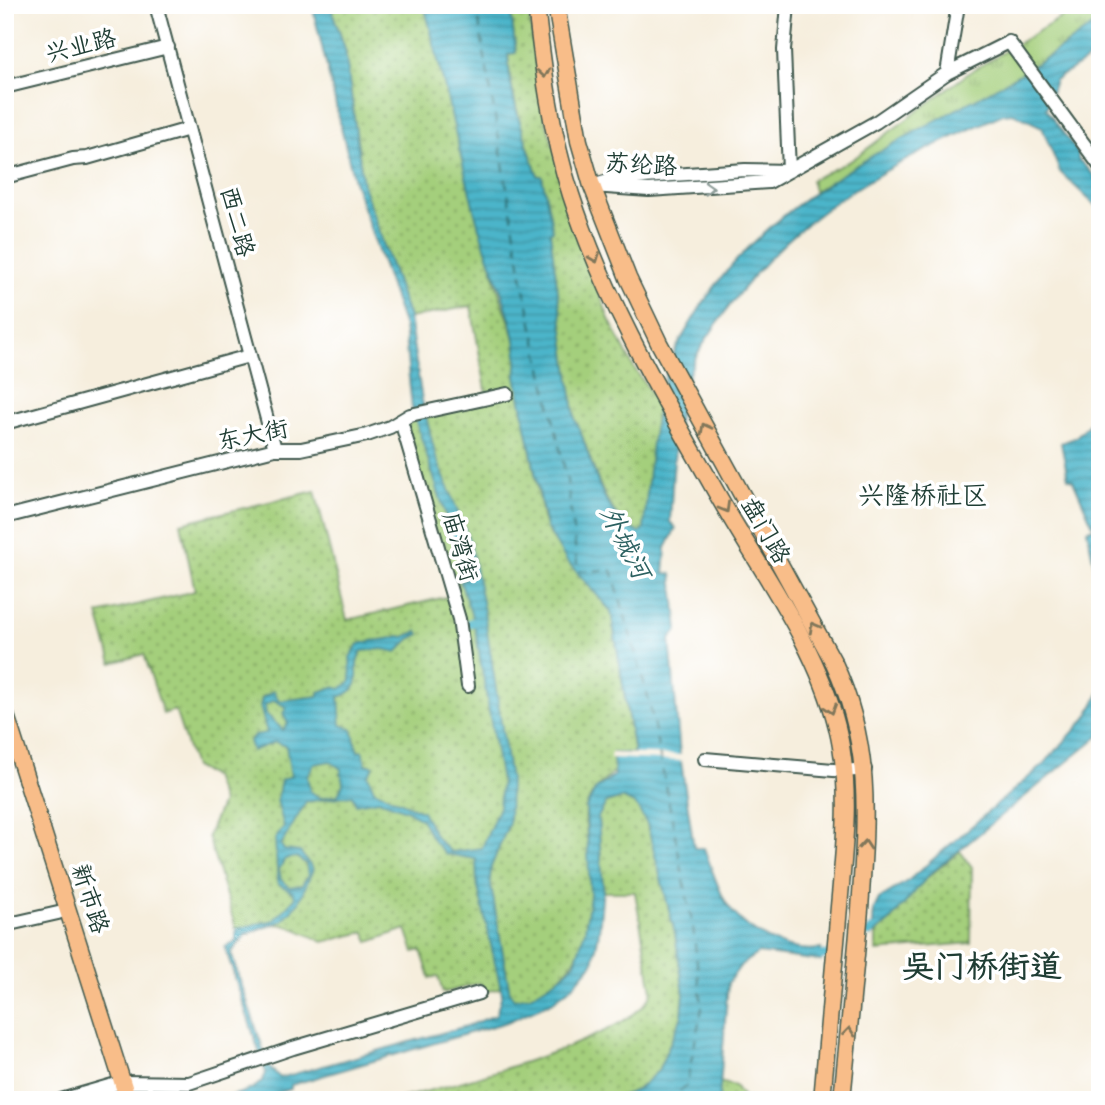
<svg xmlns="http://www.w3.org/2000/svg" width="1105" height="1105" font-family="Kalam,'LXGW WenKai TC',sans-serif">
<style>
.grass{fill:url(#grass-tufts);stroke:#628658;stroke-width:2}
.park{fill:url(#park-dots);stroke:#628658;stroke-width:2}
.water{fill:url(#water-rules);stroke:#36797f;stroke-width:2;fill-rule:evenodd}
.pier{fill:#f6eedd}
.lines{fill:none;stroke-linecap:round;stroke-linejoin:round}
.canal{stroke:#4cb5ca;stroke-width:9}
.ferry{stroke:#2c6161;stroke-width:2;stroke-dasharray:9 7;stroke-linecap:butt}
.minor-casing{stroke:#3f584d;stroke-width:16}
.major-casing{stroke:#3f584d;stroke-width:19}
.minor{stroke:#fff;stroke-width:12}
.major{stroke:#f8bd89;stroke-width:16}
.oneway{stroke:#81775a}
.oneway2{stroke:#8f9e9a}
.labels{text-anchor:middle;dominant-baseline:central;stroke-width:7;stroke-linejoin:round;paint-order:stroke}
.street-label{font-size:24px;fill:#1f3d34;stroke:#fff}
.neighbourhood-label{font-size:26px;fill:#1f3d34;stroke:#fff}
.water-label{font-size:26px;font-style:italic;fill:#2c6161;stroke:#fff}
.district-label{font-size:32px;font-weight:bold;fill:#1f3d34;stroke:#fff}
</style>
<defs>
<pattern id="grass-tufts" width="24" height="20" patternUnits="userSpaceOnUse" patternTransform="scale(1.75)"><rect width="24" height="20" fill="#a4cf7c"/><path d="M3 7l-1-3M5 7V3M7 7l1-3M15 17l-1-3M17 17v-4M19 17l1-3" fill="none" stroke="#85a966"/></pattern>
<pattern id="park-dots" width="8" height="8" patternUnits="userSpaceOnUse" patternTransform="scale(1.75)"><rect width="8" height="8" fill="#a4cf7c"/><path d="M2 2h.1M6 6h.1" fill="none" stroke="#85a966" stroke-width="1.8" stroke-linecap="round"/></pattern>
<pattern id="water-rules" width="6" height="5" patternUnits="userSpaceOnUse" patternTransform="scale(1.75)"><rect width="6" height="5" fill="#4cb5ca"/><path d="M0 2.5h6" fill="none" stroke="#3f94a5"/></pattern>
</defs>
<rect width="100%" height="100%" fill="#fff"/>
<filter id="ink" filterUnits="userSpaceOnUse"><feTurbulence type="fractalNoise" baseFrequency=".0143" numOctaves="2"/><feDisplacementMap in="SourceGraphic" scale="14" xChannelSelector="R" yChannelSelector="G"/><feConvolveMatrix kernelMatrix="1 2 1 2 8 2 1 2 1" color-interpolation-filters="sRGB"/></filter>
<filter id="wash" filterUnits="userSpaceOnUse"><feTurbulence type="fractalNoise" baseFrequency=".00686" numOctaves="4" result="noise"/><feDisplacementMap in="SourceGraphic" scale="28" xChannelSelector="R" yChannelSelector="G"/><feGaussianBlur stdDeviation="1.57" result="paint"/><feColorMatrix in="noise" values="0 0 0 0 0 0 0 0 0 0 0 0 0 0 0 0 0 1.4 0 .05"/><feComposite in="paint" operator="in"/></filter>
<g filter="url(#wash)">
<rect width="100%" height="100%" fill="#f6eedd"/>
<path class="grass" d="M1082 5H1100V23L1003 85 814 191 811 180 852 160 970 72Z"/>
<path class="park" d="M343 5H424C449 96 471 188 495 279 503 312 523 341 517 376L543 518 549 534 611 611 634 754C619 770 594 784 587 805 583 819 588 838 589 853 593 918 592 974 522 999H514L501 988 485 992 480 983 443 993 438 976 430 978 421 950 414 952 406 929 369 942 365 932 323 942C283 922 280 920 236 929L208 836 222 802 213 777 194 767 175 710 163 714 144 654 112 663 98 614 195 591 181 523 315 491 347 620 450 596 407 424 413 420 488 401 471 306 409 318 363 185 345 49 331 8Z
M510 5H528L541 105 589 263 609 319 634 368 659 404 644 529 640 533C599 515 593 454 575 420L541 176H538C524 136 510 96 508 54L516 53Z
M622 798 636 805 647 824 675 933 684 994 682 1016 658 1071 637 1090 611 1100H395C441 1087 644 1037 652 991L635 892H603L598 817 606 803Z
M960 851 972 867 971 943 876 951V934L923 881Z
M719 1082 735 1086 744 1098 766 1100H719Z"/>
<path class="water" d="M312 5H330L345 49 363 185 409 318 422 400 436 457 470 542 484 611 510 780 509 823 491 867 490 880 510 993 514 999 530 996 562 976 575 963 585 930 590 895 586 808 595 790 615 775 612 753H634L611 611 566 560 546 527 516 376C524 335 491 270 479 228 459 154 444 79 424 5H510L516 53 508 54C509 96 524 136 538 176H542L553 231 550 232 575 419C593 455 597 515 640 533L644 529C648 479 651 427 665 377 671 355 683 336 695 316 785 165 968 124 1100 20V52L1055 80 1046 109 1078 153V159L1100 182V210L1060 172 1042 127 1013 113 1003 114C890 165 800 206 726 311 711 332 694 354 687 380 674 425 673 475 670 522L676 528 666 548 664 573 672 574 678 630 670 639 680 755 694 848H704C710 865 716 883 724 899 742 931 785 954 821 949V961L758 953 741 965 728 983 719 1100H611L637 1090 658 1071 682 1016 684 994 675 933 647 824 636 805 622 798 606 803 598 817 603 887 599 932 593 963 573 986 552 1002 507 1022 291 1085V1089L275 1094V1096L261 1100H216C233 1094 261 1092 266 1073L225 947 236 941V929L274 920 295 898 293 892 278 884 275 839 284 827 277 800 281 780 291 776 286 746 275 742 252 751 249 741 255 735 267 733 260 706 262 698 274 691 279 701 319 696V692L333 687 341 689 351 681 350 657 358 645C372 638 385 642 399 636L404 637 418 631 420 634 410 639 397 652 383 649 362 651C348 669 371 686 339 697L341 725 352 729 358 752 362 750 366 764 374 766 368 775 374 790 422 811 437 839 451 852 482 848 499 807 501 782 474 622 460 581 466 579 412 409 404 327 354 181ZM274 700 287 708 283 713 288 724 283 730 266 714 265 705ZM330 761 341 769 343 784 338 795 320 798 310 791 307 776 314 764ZM352 795 356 804 379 800 406 810 421 819 435 843 446 854 476 859 477 883 502 994 496 1015 467 1026 280 1078 269 1067 231 953 246 934 282 921 299 902 313 869 300 852 284 850 281 845 306 802ZM297 857 306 864 308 875 302 885 290 887 281 880 279 869 285 859Z
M1100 413V593L1087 530 1094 528 1073 480 1068 478 1061 443 1075 438Z
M1100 692V735L929 875 890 921 872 936 874 909 879 899 909 880 1043 765 1087 717Z"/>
<path class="pier" d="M611 753 683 755 684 761 610 758Z"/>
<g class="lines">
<path class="canal" d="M470 623 474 622
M869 933 872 930
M821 956 825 955"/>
<path class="ferry" d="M476 5 524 287 567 480 578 571 612 570 649 701 693 927 702 1008 686 1086 669 1100"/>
</g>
</g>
<g filter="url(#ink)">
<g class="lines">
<defs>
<path id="minor" d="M156 5 275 449
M788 5 784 50 789 171
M947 73 958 5
M5 87 168 47
M5 177 73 159 87 158 189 129
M595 185 615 179 745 170 789 171
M592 186 649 190 769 182 876 122 947 73 1009 42 1100 166
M401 421 459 619 468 686
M5 423 249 356
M5 517 275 449H301L367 435 390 427 410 415 507 394
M705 759 845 771 865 769
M5 925 58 913
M61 1100 123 1082 189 1083 293 1048 479 993"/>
<path id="major" d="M536 5C543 69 551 133 571 195 606 303 664 400 720 499 761 571 817 646 837 727 854 796 842 861 837 931 832 987 827 1043 822 1100
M556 5 579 141 592 186 628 278 659 343 834 663C873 747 866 819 860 909 855 972 848 1036 842 1100
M5 712 128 1100"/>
</defs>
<use href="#minor" class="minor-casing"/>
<use href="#major" class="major-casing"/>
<use href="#minor" class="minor"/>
<use href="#major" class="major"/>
</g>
<defs><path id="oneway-chevron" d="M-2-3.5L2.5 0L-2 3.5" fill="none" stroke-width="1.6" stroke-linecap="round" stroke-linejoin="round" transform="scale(1.75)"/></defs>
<g class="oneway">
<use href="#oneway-chevron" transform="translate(544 73) rotate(82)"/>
<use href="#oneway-chevron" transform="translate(595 258) rotate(69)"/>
<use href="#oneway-chevron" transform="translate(705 428) rotate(-118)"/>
<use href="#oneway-chevron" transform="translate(725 508) rotate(60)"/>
<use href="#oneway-chevron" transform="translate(814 627) rotate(-119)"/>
<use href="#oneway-chevron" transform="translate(831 709) rotate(73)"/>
<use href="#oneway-chevron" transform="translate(865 845) rotate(-85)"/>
<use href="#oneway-chevron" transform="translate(849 1032) rotate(-84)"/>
</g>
<use class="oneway2" href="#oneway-chevron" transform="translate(709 188) rotate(-3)"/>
</g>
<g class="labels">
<g class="street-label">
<text transform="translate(81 47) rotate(-14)">兴业路</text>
<text transform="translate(641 166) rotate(3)">苏纶路</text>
<text transform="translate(236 222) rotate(75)">西二路</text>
<text transform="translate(253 436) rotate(-11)">东大街</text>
<text transform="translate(765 531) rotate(60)">盘门路</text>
<text transform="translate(459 547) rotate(74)">庙湾街</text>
<text transform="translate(89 899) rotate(72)">新市路</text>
</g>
<g class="neighbourhood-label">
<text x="923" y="497">兴隆桥社区</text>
</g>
<g class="water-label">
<text transform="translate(624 543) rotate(63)">外城河</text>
</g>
<g class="district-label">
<text x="982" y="968">吴门桥街道</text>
</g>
</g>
<rect width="1105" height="1105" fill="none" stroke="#fff" stroke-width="28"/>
</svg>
